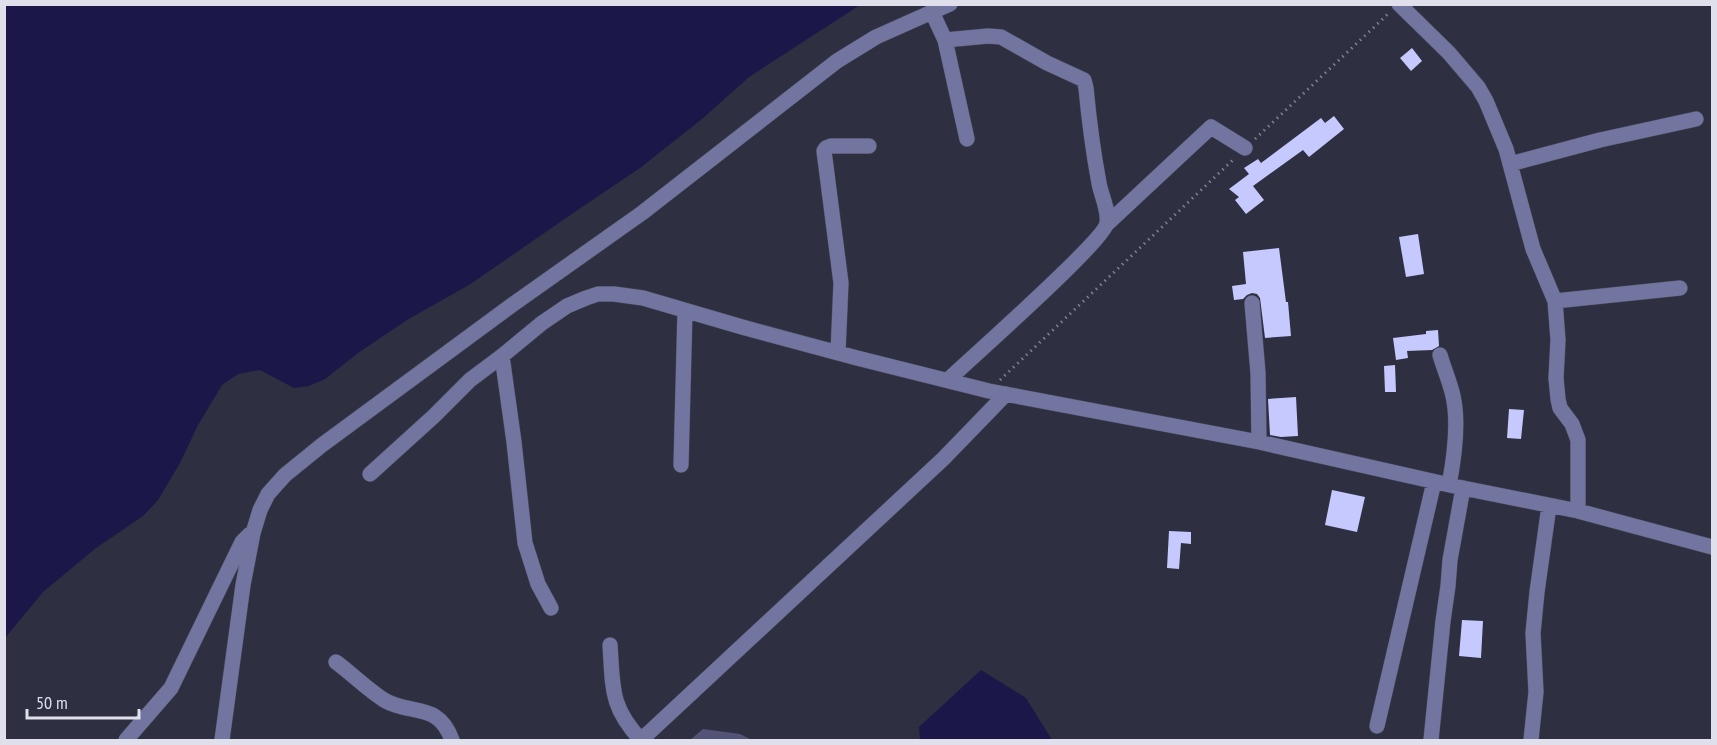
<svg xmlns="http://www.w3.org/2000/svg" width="1717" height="745" font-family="'PT Sans Narrow',sans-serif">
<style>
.green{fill:#525377}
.water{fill:#1b1749}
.building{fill:#c6c9fd}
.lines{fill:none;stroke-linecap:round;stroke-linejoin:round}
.minor-casing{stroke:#4a4b5c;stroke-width:16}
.path{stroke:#808190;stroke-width:3;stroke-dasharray:1.5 4.5;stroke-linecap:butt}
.minor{stroke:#7375a1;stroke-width:15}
</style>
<rect width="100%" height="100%" fill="#2e2f41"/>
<path class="green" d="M703 729 740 734 752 740H690Z"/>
<path class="water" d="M5 4H860V5L749 77 702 119 640 168 579 209 469 285 407 320 358 353 325 379 309 386 294 388 260 370 238 374 222 385 198 425 180 463 158 500 143 516 96 548 43 592 5 638Z
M981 670 1026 698 1052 740H920L919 727Z"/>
<path class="building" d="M1412 48 1422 61 1411 71 1400 58Z
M1334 116 1344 129 1309 157 1303 150 1253 186 1264 200 1246 214 1235 200 1239 197 1229 189 1249 174 1244 168 1258 159 1261 163 1321 118 1325 123Z
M1418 234 1424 274 1406 277 1399 237Z
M1279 248 1286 302H1288L1291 336 1265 338 1260 298 1257 294 1252 293 1247 295 1243 299 1234 300 1232 286 1246 284 1243 252Z
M1438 330 1439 346 1432 350 1407 351 1408 358 1396 360 1393 338 1426 334V331Z
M1395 365 1396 392H1385L1384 366Z
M1296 397 1298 436 1281 437 1270 435 1268 399Z
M1509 409 1524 410 1521 439 1507 438Z
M1332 490 1365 497 1357 532 1325 525Z
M1169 531 1191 532V544L1181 543 1179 569 1167 568Z
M1462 620 1483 621 1481 658 1459 656Z"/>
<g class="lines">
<defs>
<path id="minor" d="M1399 4 1449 53 1478 87 1486 101 1506 149 1533 249 1555 301 1558 340 1556 378 1558 399 1560 408 1572 424 1578 440V511
M932 12 945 40 967 139
M945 40 988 36 1001 37 1047 63 1084 80 1086 88C1089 120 1093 151 1099 183 1101 195 1109 210 1107 223 1104 241 970 359 948 380
M1510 164 1600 140 1696 119
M1107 224 1211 127 1245 148
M1555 301 1680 288
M1252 303 1258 373 1259 442
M838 352 841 283 824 151 826 148 831 146H869
M1440 355C1444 369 1450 382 1453 396 1459 422 1454 459 1449 485
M502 356 514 442 525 543 538 584 551 608
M681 465 685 311
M370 474 434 416 470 380 502 356 542 323 567 306 586 298 598 294H614L643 298 742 327 857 358 989 391 1259 442 1463 488 1578 511 1712 547
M610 645C613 688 610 707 641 740
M336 662C352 674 367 689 384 700 411 716 438 701 452 740
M1377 726 1434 482
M126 740 171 688 242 542 250 534
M222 740 243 585 253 533 260 510 268 494 285 475 322 445 512 305 642 213 837 61 876 37 950 4
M641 740 943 459 1006 394
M1431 740 1443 621 1448 586 1450 560 1463 488
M1531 740 1536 692 1533 633 1537 592 1549 506"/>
</defs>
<use href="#minor" class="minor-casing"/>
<path class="path" d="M1255 139 1388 14
M1000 380 1235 158"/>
<use href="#minor" class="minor"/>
</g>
<rect width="1717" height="745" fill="none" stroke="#dfe0ec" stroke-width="12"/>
<path d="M27 709v9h112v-9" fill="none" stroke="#dfe0ec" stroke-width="3"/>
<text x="36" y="709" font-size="18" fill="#dfe0ec" stroke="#2e2f41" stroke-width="4.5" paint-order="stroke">50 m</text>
</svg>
